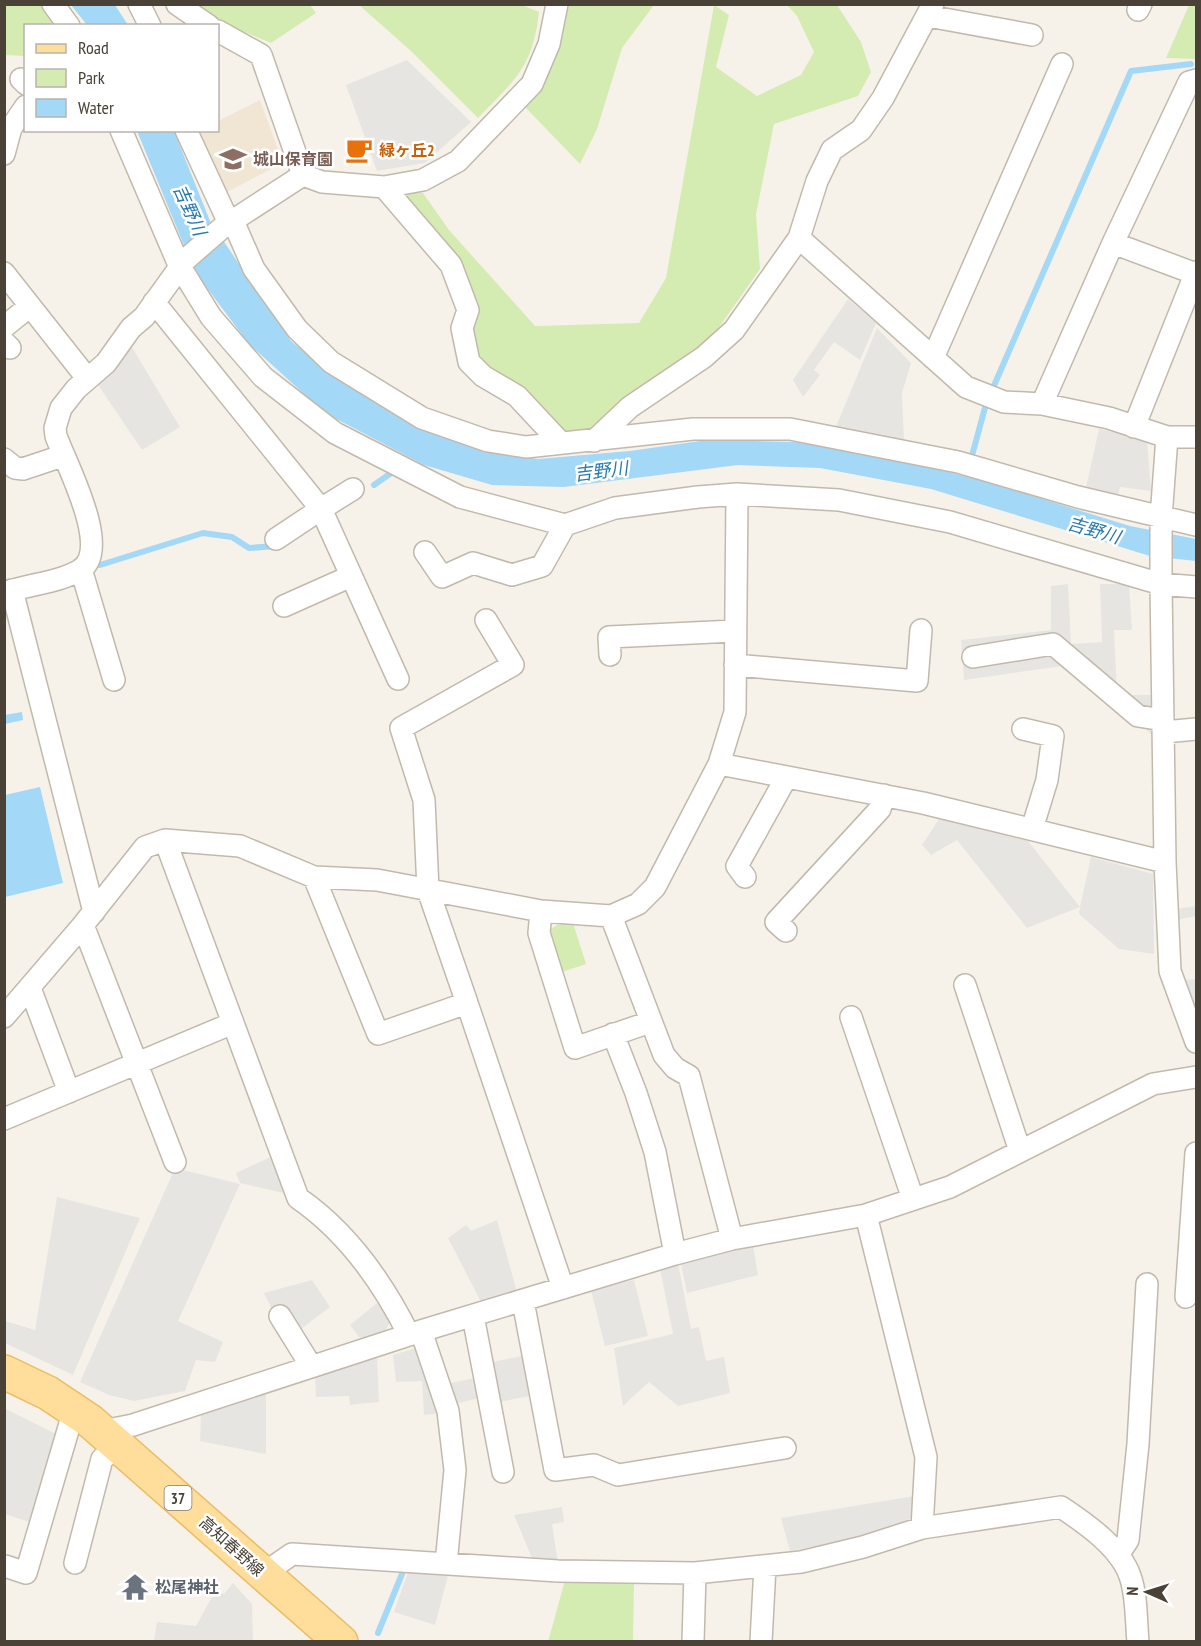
<svg xmlns="http://www.w3.org/2000/svg" width="1201" height="1646" font-family="'PT Sans Narrow','Noto Sans JP',sans-serif">
<style>
.education{fill:#f0e6d3}
.green{fill:#d4ecb1}
.parking{fill:#e7e5e2}
.water{fill:#a3d8f6}
.lines{fill:none;stroke-linecap:round;stroke-linejoin:round}
.stream{stroke:#a3d8f6;stroke-width:6}
.street-casing{stroke:#c2b9ac;stroke-width:24}
.primary-casing{stroke:#ecbc62;stroke-width:36}
.street{stroke:#fff;stroke-width:21}
.primary{stroke:#ffdd9a;stroke-width:33}
.labels{text-anchor:middle;dominant-baseline:central;stroke-width:5;stroke-linejoin:round;paint-order:stroke}
.shield{fill:#fff;stroke:#817b73;stroke-width:1.5}
.shield-label{font-size:15px;font-weight:bold;fill:#4b4237}
.food-label{font-size:16px;font-weight:bold;fill:#c56008;stroke:#fff;text-anchor:start}
.education-label{font-size:16px;font-weight:bold;fill:#785e54;stroke:#fff;text-anchor:start}
.street-label{font-size:16px;fill:#4b4237;stroke:#fff}
.worship-label{font-size:16px;font-weight:bold;fill:#5b616d;stroke:#fff;text-anchor:start}
.water-label{font-size:18px;font-style:italic;fill:#267aae;stroke:#fff}
</style>
<rect width="100%" height="100%" fill="#f6f2ea"/>
<path class="education" d="M260 100 283 163 221 195 197 131 218 130V121Z"/>
<path class="green" d="M4 5H44L61 25 26 26 25 56 5 55Z
M189 5H310L316 13 271 43 223 23Z
M359 5H522L539 12C533 67 515 80 478 118L411 51Z
M569 5H654L622 48 597 129 580 164 525 107 547 73Z
M714 5 729 15 716 67 757 96 801 75 814 52 797 16 787 5H837L861 42 871 72 858 96 774 124 756 214 760 269 708 343 591 431 561 433 473 359 466 330 473 311 392 191 423 193 449 230 535 326 639 323 666 278Z
M1189 5H1196V59L1166 58Z
M573 923 586 964 559 973 548 931 557 925Z
M565 1580 634 1581 633 1641 548 1642Z"/>
<path class="parking" d="M407 60 471 122 425 163 377 171 346 85Z
M848 299 876 323 860 360 834 342 814 370 820 375 803 397 793 380Z
M877 328 911 363 902 393 904 440 835 429Z
M128 341 180 427 142 450 96 382Z
M1099 429 1147 439 1151 491 1120 487 1117 499 1085 492Z
M1068 584 1071 644 1102 642 1100 584H1129L1132 630H1114L1117 695H1155L1157 739 1069 665 964 680 961 640 1051 630V586Z
M939 819 1028 841 1080 907 1091 857 1153 874 1154 954 1119 949 1079 914 1080 907 1027 928 957 840 931 855 922 845Z
M1196 906V916L1176 920V909Z
M1196 979V1015L1185 980Z
M277 1154 292 1195 240 1183 236 1173Z
M175 1168 240 1184 178 1321 223 1342 215 1362 196 1360 185 1391 134 1401 109 1395 80 1382Z
M57 1197 140 1218 73 1375 5 1343V1321L35 1330Z
M497 1220 517 1292 481 1302 448 1238 466 1225 471 1231Z
M753 1245 758 1275 687 1293 681 1264Z
M678 1263 691 1329 699 1327 706 1361 724 1357 730 1393 678 1406 649 1382 623 1406 614 1348 673 1334 660 1269Z
M312 1280 330 1307 301 1329 285 1307 274 1314 264 1293Z
M634 1280 648 1336 605 1346 591 1290Z
M382 1299 392 1318 384 1333 360 1338 350 1325Z
M422 1346 445 1413 424 1415 422 1381 396 1382 393 1355Z
M527 1355 535 1395 494 1403 487 1363Z
M377 1357 379 1402 350 1405 349 1396 316 1397 315 1376Z
M480 1377 484 1397 450 1405 446 1384Z
M266 1392V1454L200 1441 201 1413Z
M4 1408 58 1435 32 1523 5 1514Z
M920 1495V1515L860 1539 790 1551 781 1518Z
M562 1507 564 1522 552 1524 558 1563H534L514 1515Z
M409 1569 449 1572 435 1625 394 1612Z
M233 1583 252 1604 253 1641H154L157 1622 196 1626 214 1593 224 1594Z"/>
<path class="water" d="M71 5H115L128 25H87Z
M137 131H174L210 221 291 341 333 375 386 408 480 450 538 459 630 451 707 440 794 442 897 459 980 480 1130 526 1196 539V561L1150 556 931 489 820 468 738 465 564 487 492 485 424 465 325 413 249 344 195 272Z
M22 712 23 720 5 724V715Z
M40 787 63 883 5 897V795Z"/>
<g class="lines">
<path class="stream" d="M970 463 986 404 1131 71 1191 64
M374 485 394 471
M100 565 203 533 232 537 249 548 276 546
M378 1633 404 1569"/>
<defs>
<path id="street" d="M53 4 69 26
M139 4 150 26
M177 4 209 26
M1138 10 1141 4
M928 16 1032 35
M218 31 261 55 303 175
M21 79 26 84
M121 130 179 265 211 317 263 377 335 433 460 497 565 525 615 508 698 497 737 494 839 500 950 522 1161 584 1196 587
M186 130 229 223
M4 154 11 128 26 106
M303 175 322 182 384 187 423 180 458 161 532 84 549 44 557 4
M384 187 451 265 468 310 462 328 469 362 483 376 517 396 560 442
M233 221 254 269 297 329 331 362 422 418 488 441 526 447 693 429H790L958 462 1078 497 1196 525
M799 238 966 387 1004 402 1042 404 1109 418 1167 437H1196
M1113 243 1196 274
M4 273 87 378
M154 302 321 509 276 539
M4 327 30 306
M4 342 10 348
M933 358 1062 64
M1042 404 1113 243 1189 82 1196 80
M1134 427 1196 272
M1167 437 1161 518V584L1165 862 1170 971 1196 1042
M594 441 630 407 704 357 734 330 799 238 817 181 832 150 861 130 883 98 933 4
M4 459 15 468 23 469 62 456
M353 489 321 509 398 679
M425 552 442 577 473 563 512 575 542 566 565 525
M81 569 114 680
M12 590 94 912
M4 593C28 584 58 583 80 570 113 550 65 462 56 436L55 428 61 408 76 389 106 363 131 328 144 317 185 260 223 227 303 175
M284 606 349 577
M610 655 609 637 734 631
M973 657 1053 644 1138 716 1163 720
M735 665 917 681 921 630
M1023 729 1053 736 1047 780 1032 829
M1164 732 1196 729
M719 764 923 803 1165 862
M165 840 298 1198C346 1231 383 1283 409 1335
M314 877 378 1034 467 1003 428 890 424 800 401 728 513 665 486 620
M745 877 737 866 786 778
M541 911 539 933 575 1048 650 1022
M611 916 664 1055 675 1068 689 1076 732 1239
M83 925 175 1162
M786 931 776 922 880 809 884 795
M965 985 1020 1151
M30 988 69 1092
M467 1003 563 1288
M4 1017 83 925 145 847 165 840 240 846 314 877 377 880 541 911 611 916 638 904 655 887 719 764 735 712 737 494
M851 1017 913 1199
M613 1034 636 1093 655 1152 675 1254
M4 1119 233 1023
M866 1215 926 1457 922 1528
M1186 1297 1196 1153
M523 1301 555 1470 594 1465 618 1475 785 1448
M280 1316 311 1366
M473 1316 503 1472
M421 1331 448 1411 455 1470 446 1564
M103 1431 133 1425 421 1331 675 1254 732 1239 866 1215 950 1187 1153 1084 1196 1077
M1118 1555 1128 1540 1138 1444 1147 1284
M75 1563 102 1459 118 1446
M5 1566 26 1573 74 1410
M263 1574 292 1554 558 1571 695 1573 801 1562 863 1547 922 1528 1061 1507C1085 1523 1120 1547 1130 1576 1137 1595 1136 1621 1138 1642
M693 1642 695 1573
M761 1642 765 1566"/>
<path id="primary" d="M4 1372 48 1393 90 1421 341 1642"/>
</defs>
<use href="#street" class="street-casing"/>
<use href="#primary" class="primary-casing"/>
<use href="#street" class="street"/>
<use href="#primary" class="primary"/>
</g>
<defs>
<symbol id="cafe-bare" viewBox="-9 -9 18 18"><path d="M-5.5-4.5H6V0H3Q3 3.5 0 3.5H-2.5Q-5.5 3.5-5.5 0ZM3-3.2v2h1.7v-2ZM-6 4.5H4V6H-6Z" fill="#e8710a" stroke="#fff" stroke-width="2.5" paint-order="stroke"/></symbol>
<symbol id="school-bare" viewBox="-9 -9 18 18"><path d="M0-5L7-2L0 1L-7-2ZM-4 1L0 2.5L4 1V4Q0 6-4 4Z" fill="#8d6e63" stroke="#fff" stroke-width="2.5" paint-order="stroke"/></symbol>
<symbol id="temple-bare" viewBox="-9 -9 18 18"><path d="M0-6L5-2H3V0L6.5 2.5H4V6H1.5V3h-3V6H-4V2.5H-6.5L-3 0V-2H-5Z" fill="#6b7280" stroke="#fff" stroke-width="2.5" paint-order="stroke"/></symbol>
</defs>
<g fill-rule="evenodd">
<use href="#cafe-bare" x="340" y="131" width="38" height="38"/>
<use href="#school-bare" x="214" y="140" width="38" height="38"/>
<use href="#temple-bare" x="116" y="1568" width="38" height="38"/>
</g>
<g class="labels">
<rect class="shield" x="164.5" y="1486" width="27" height="24" rx="4.5"/>
<g class="shield-label">
<text x="178" y="1498">37</text>
</g>
<g class="food-label">
<text x="379" y="150">緑ヶ丘2</text>
</g>
<g class="education-label">
<text x="253" y="159">城山保育園</text>
</g>
<g class="street-label">
<text transform="translate(232 1546) rotate(42)">高知春野線</text>
</g>
<g class="worship-label">
<text x="155" y="1587">松尾神社</text>
</g>
<g class="water-label">
<text transform="translate(190 210) rotate(66)">吉野川</text>
<text transform="translate(601 471) rotate(-7)">吉野川</text>
<text transform="translate(1094 530) rotate(16)">吉野川</text>
</g>
</g>
<rect width="1201" height="1646" fill="none" stroke="#4b4237" stroke-width="12"/>
<rect x="24" y="24" width="195" height="108" fill="#ffffff" stroke="#b7b3af" stroke-width="1.5"/>
<rect x="36" y="44" width="30" height="9" fill="#ffdd9a" stroke="#b7b3af" stroke-width="1.5"/>
<text x="78" y="54" font-size="18" fill="#4b4237">Road</text>
<rect x="36" y="69" width="30" height="18" fill="#d4ecb1" stroke="#b7b3af" stroke-width="1.5"/>
<text x="78" y="84" font-size="18" fill="#4b4237">Park</text>
<rect x="36" y="99" width="30" height="18" fill="#a3d8f6" stroke="#b7b3af" stroke-width="1.5"/>
<text x="78" y="114" font-size="18" fill="#4b4237">Water</text>
<g transform="translate(1147 1592) rotate(273)" stroke="#ffffff" stroke-width="4.5" paint-order="stroke">
<path d="M0-4.5L10 22L0 15L-10 22Z" fill="#4b4237"/>
<text y="-9" font-size="16" font-weight="bold" text-anchor="middle" fill="#4b4237">N</text>
</g>
</svg>
